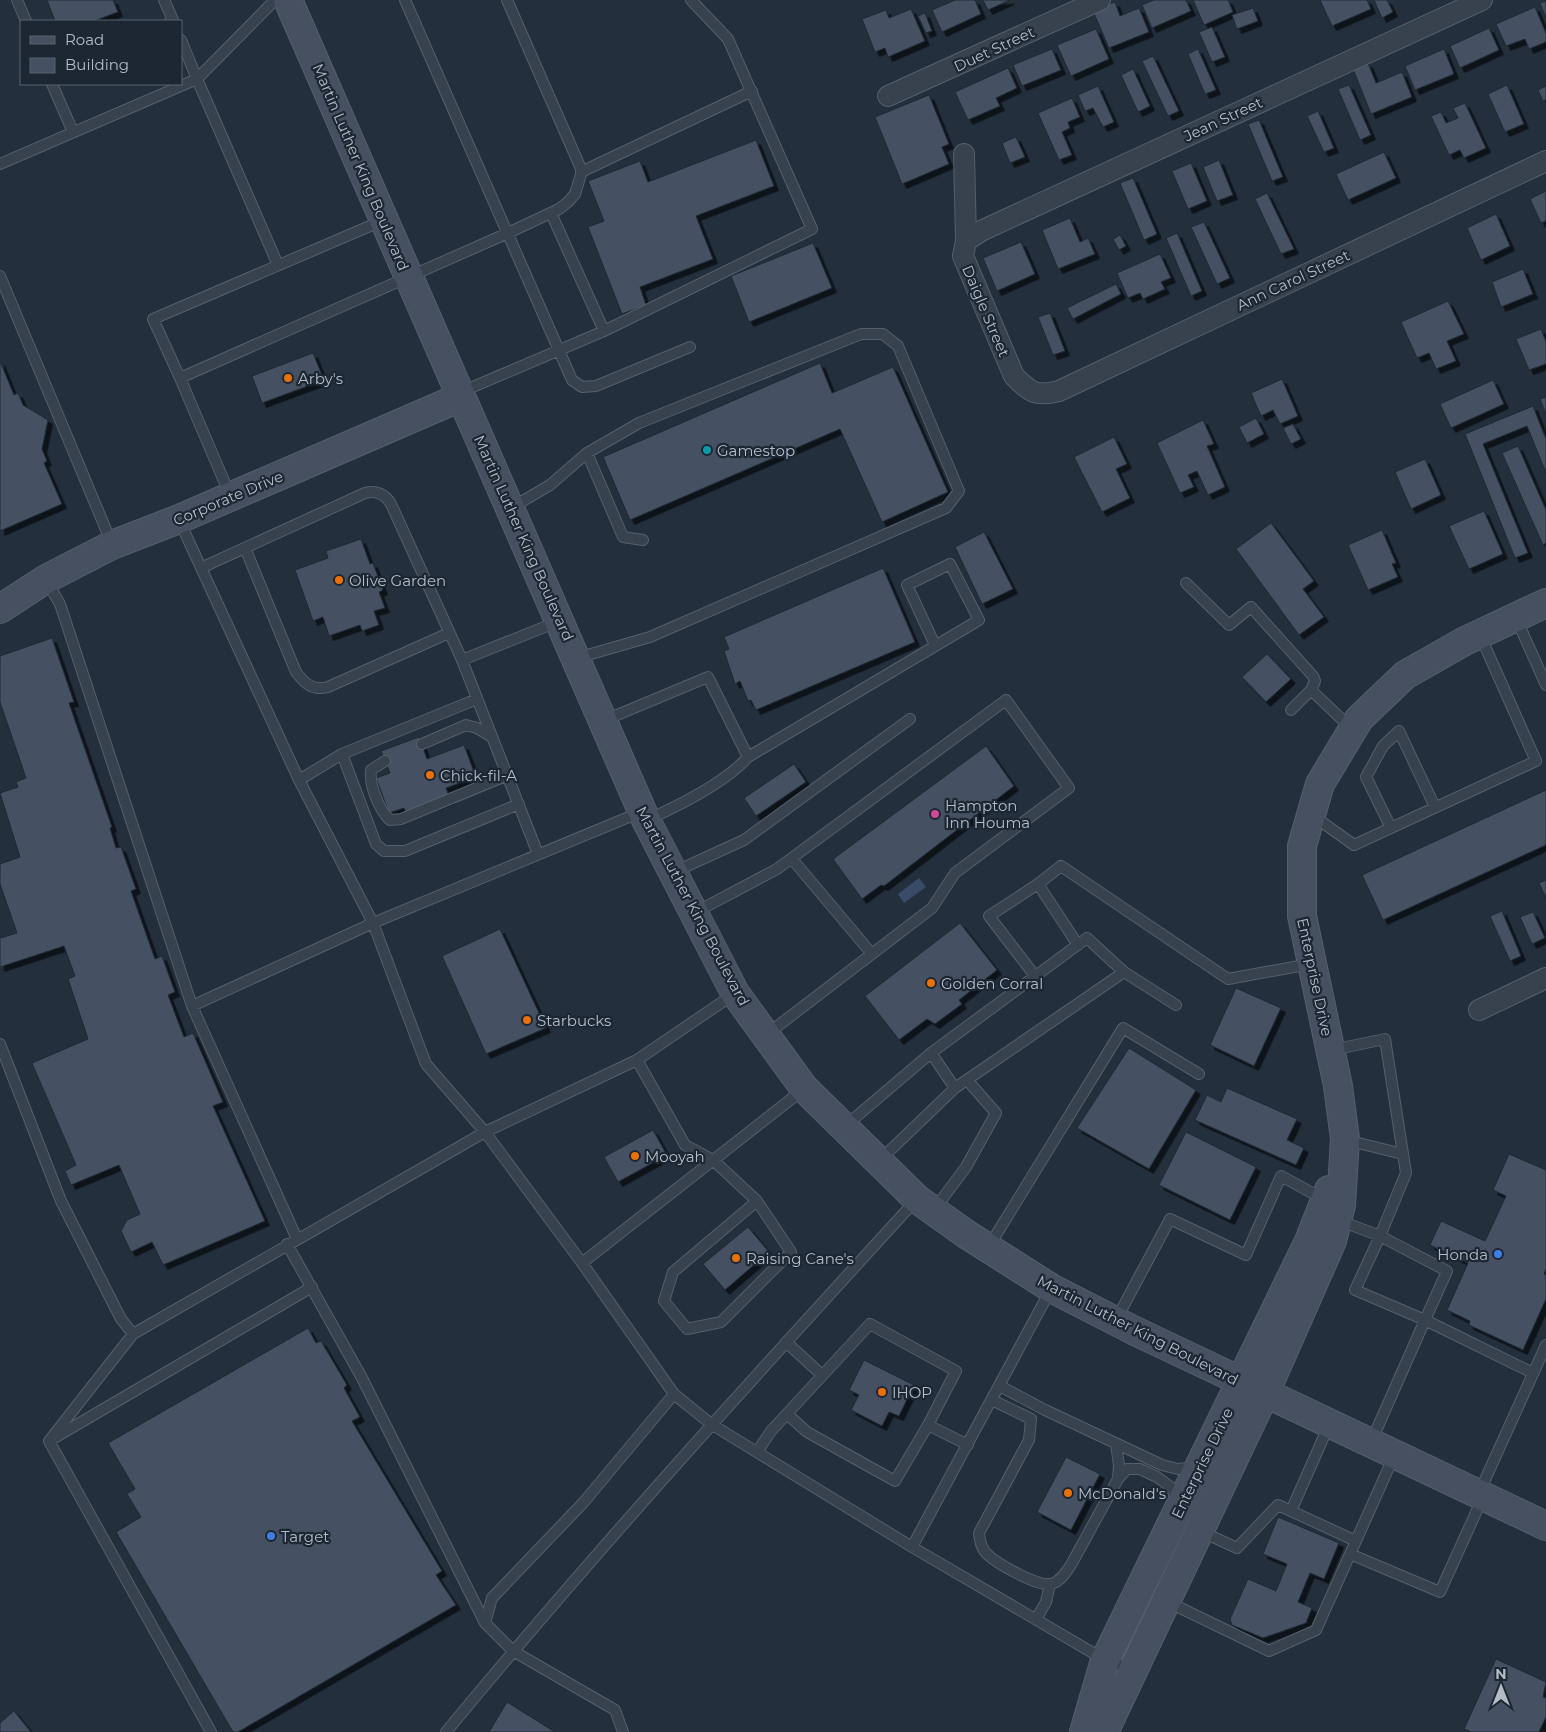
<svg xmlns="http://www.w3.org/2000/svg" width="1546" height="1732" font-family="Montserrat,sans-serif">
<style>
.water{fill:#394c67}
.building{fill:#455162;stroke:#1f2835;filter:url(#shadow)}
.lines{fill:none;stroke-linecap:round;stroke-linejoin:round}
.lane-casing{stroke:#565f6c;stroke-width:12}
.street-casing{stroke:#565f6c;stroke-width:22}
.secondary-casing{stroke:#565f6c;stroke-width:30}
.lane{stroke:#38414e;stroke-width:10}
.street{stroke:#38414e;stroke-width:20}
.secondary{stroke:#465061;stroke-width:28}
.food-dot{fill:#e8710a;stroke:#1d2633;stroke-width:2}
.culture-dot{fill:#0f9aa8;stroke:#1d2633;stroke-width:2}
.hotel-dot{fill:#d1479c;stroke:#1d2633;stroke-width:2}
.shop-dot{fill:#3f7fe0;stroke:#1d2633;stroke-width:2}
.labels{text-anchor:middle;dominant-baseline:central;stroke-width:4.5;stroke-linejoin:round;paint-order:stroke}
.street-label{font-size:15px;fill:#b4bcc9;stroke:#1d2633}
.poi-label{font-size:15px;fill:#b4bcc9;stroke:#1d2633;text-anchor:start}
</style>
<defs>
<filter id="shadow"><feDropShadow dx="4.5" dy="4.5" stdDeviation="0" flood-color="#0009"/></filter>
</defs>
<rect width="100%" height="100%" fill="#242f3e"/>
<path class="water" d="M919 878 926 887 904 903 898 894Z"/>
<path class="building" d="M47 0H113L118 12 94 21H55Z
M955 0H975L981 14 942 32 932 10Z
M983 0H1010L988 10Z
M1154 0H1186L1191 11 1152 28 1142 5Z
M1193 0H1228L1233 12 1204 25Z
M1320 0H1367L1371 9 1332 26Z
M1374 0H1387L1393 12 1382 18Z
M1546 1V18L1540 3Z
M1115 2 1120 16 1139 8 1149 32 1109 48 1093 11Z
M1535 7 1546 33V42L1529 49 1525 39 1506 46 1496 24Z
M1253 8 1258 21 1237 29 1232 15Z
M911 9 925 41 888 57 885 48 875 52 862 19 886 10 889 18Z
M925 13 932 31 926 33 918 16Z
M1212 27 1225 57 1212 62 1199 32Z
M1489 28 1499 50 1460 68 1450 46Z
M1096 29 1109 59 1071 76 1057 45Z
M1052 49 1061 70 1022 86 1013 65Z
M1198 49 1216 90 1205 94 1188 54Z
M1444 49 1454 74 1415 90 1405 66Z
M1153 56 1179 111 1168 116 1142 61Z
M1368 63 1376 83 1402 72 1412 97 1371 114 1353 69Z
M1008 68 1017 88 996 98 1000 106 968 120 955 92Z
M1133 69 1150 106 1138 112 1121 75Z
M1349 85 1371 135 1360 140 1338 89Z
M1507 85 1524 124 1505 132 1488 94Z
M1098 86 1114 122 1103 127 1093 108 1085 111 1078 95Z
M1546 86V100L1543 101 1538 90Z
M929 95 949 144 942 147 949 164 902 184 875 117Z
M1072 98 1080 117 1068 122 1070 128 1062 132 1072 155 1059 160 1038 113Z
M1465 103 1486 148 1464 158 1460 150 1449 155 1431 116 1441 112 1446 123 1458 118 1453 108Z
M1318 111 1334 148 1324 152 1307 116Z
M1259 120 1283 177 1272 181 1248 124Z
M1016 137 1025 157 1010 163 1002 143Z
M756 140 774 186 696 216 713 259 640 287 646 305 622 314 588 227 604 221 588 181 640 161 648 182Z
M1384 152 1396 178 1348 200 1336 174Z
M1219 160 1233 195 1217 201 1203 167Z
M1191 163 1207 201 1188 209 1172 171Z
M1133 178 1157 234 1144 240 1120 183Z
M1546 191V221L1541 223 1530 199Z
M1267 193 1294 249 1281 254 1255 199Z
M1496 214 1510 246 1481 260 1467 228Z
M1070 218 1080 242 1088 238 1095 254 1058 269 1042 230Z
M1204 222 1230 278 1217 284 1191 227Z
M1177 233 1202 291 1191 296 1166 238Z
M1120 235 1126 246 1119 250 1113 239Z
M1021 242 1035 274 997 291 983 258Z
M813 243 832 288 749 322 731 276Z
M1160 254 1171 278 1161 282 1165 289 1143 299 1140 293 1128 298 1117 273Z
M1523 269 1533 294 1501 307 1492 282Z
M1116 284 1121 294 1073 319 1067 308Z
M1448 301 1464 334 1447 341 1456 361 1436 369 1429 353 1417 358 1401 322Z
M1050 313 1065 351 1053 355 1038 317Z
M1541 329 1546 342V364L1529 370 1516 339Z
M313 353 324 380 262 403 252 376Z
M0 361 14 395 18 393 23 405 48 420 42 449 47 461 44 463 62 504 0 531Z
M820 363 832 393 893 367 948 492 882 522 840 429 630 520 603 457Z
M1282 379 1298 416 1280 424 1273 410 1261 416 1251 393Z
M1493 380 1504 404 1451 428 1440 404Z
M1546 397V414L1540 399Z
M1533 406 1546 439V473L1527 426 1483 444 1528 553 1515 558 1465 434Z
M1256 418 1264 434 1247 443 1239 427Z
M1203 420 1214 444 1207 446 1225 487 1208 495 1197 471 1188 475 1194 487 1180 493 1157 443Z
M1293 424 1301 439 1291 444 1283 428Z
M1114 437 1127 464 1116 469 1130 498 1102 512 1074 457Z
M1518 446 1546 510V543L1543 545 1502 453Z
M1425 459 1441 495 1411 509 1395 472Z
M1484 511 1503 554 1469 569 1449 526Z
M1271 523 1314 581 1303 589 1324 617 1299 635 1236 549Z
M1382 530 1396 563 1392 564 1398 577 1368 590 1348 545Z
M984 532 1013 589 982 604 955 547Z
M361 539 370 564 373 563 383 590 379 592 385 608 374 611 379 625 362 631 360 625 329 636 323 617 313 621 295 570 328 558 326 551Z
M883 568 915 642 756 710 751 700 748 701 740 681 735 684 724 651 729 649 724 637Z
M52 638 74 702 69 703 112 827 110 828 116 848 121 847 136 889 131 891 155 959 162 956 175 992 168 995 184 1037 193 1033 223 1102 213 1106 265 1221 163 1265 152 1242 131 1252 121 1231 127 1220 140 1214 119 1165 71 1185 65 1171 76 1165 32 1063 88 1039 68 979 75 976 64 946 0 967V938L17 933 0 884V864L20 857 0 793 18 787 16 782 26 778 0 702V656Z
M1267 654 1291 679 1266 702 1242 677Z
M419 737 427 759 464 745 476 777 446 788 450 799 407 815 404 808 389 813 376 778 390 773 381 751Z
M986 746 1014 786 884 886 881 885 862 899 833 859Z
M794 764 806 782 756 816 744 798Z
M1546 790V845L1383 920 1362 875Z
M1546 880V898L1539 883Z
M1502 911 1521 956 1510 961 1490 916Z
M1533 912 1545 938 1532 944 1520 917Z
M960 923 997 970 959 1000 962 1004 935 1024 927 1019 899 1040 865 996Z
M500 929 546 1028 486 1054 442 956Z
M1236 988 1281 1008 1254 1066 1210 1045Z
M1129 1048 1196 1090 1149 1169 1077 1128Z
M1227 1088 1297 1119 1287 1140 1304 1148 1296 1165 1195 1120 1207 1095 1221 1102Z
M653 1130 667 1155 618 1182 604 1157Z
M1186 1132 1256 1167 1230 1220 1159 1185Z
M1509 1154 1546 1170V1269L1544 1274 1546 1275V1299L1523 1350 1469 1325 1470 1321 1447 1310 1468 1263 1430 1245 1441 1221 1485 1241 1506 1196 1493 1190Z
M748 1227 769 1252 725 1290 703 1264Z
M308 1328 316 1343 321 1341 347 1385 344 1388 360 1417 352 1421 442 1571 436 1575 456 1605 238 1732H233L116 1532 141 1517 127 1494 135 1489 108 1443Z
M864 1360 914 1385 899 1416 889 1412 882 1426 851 1410 859 1395 849 1390Z
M1066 1457 1100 1474 1071 1530 1037 1512Z
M1278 1517 1339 1543 1324 1579 1310 1573 1298 1602 1312 1608 1306 1623 1263 1638 1232 1625 1230 1619 1248 1579 1276 1591 1287 1564 1263 1554Z
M1496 1659 1546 1682 1543 1697 1546 1698V1717L1539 1732H1471L1464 1729Z
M507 1702 555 1732H489Z
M14 1711 31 1732H0V1723Z"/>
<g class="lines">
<defs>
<path id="lane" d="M17 0 26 21
M164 0 173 20 170 21
M275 0 197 79 278 265
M405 0 572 380 582 387 596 386 690 347
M52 84 73 132
M0 164 197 79 181 40
M581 172 752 91
M551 213 604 331
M0 276 112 544
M180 378 153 319 384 220
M461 392 604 331 812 229 728 39 691 0
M587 453 623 537 643 540
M230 495 180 378 508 233 559 209 568 202 575 194 582 171 507 0
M511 508 550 485 587 453 639 423 861 334H883L898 346 959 491 946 508 650 637 577 658
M179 520 299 780 373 923 426 1064 485 1132 582 1263 674 1394 711 1424 912 1547 1105 1660 1132 1669
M245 548 296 672C305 684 313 691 328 687L449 633
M203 567 365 493C376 490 385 494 391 504L462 660 538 854
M46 580 60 604 192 1006 297 1239
M1186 583 1229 625 1251 607 1313 676 1315 681 1311 690
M1516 618 1546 685
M462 660 557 622
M1291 710 1311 690 1352 729
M605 720 708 677 748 757C726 782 678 806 647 820
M422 744 466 725 477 728 492 737
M342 754 376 844 384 851H405L519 804
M748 757 979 620 950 564 907 585 935 645
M385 761 371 770C369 785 379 810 390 820L401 819 508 775
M299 780 342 754 477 699
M1312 815 1354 845 1536 761 1480 635
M1391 828 1366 777 1383 746 1399 731 1435 807
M792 859 872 954
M674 872 744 840 910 719
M1038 884 1061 866 1228 979 1310 964
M694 913 777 869 1006 700 1069 788 955 873 932 908 766 1035
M1124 972 1176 1005
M1035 976 989 916 1038 884 1078 945
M192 1006 373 923 641 812
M0 1044 61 1201 121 1319 133 1334 485 1132 637 1060 734 994
M1332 1050 1385 1039 1406 1173 1380 1236 1447 1271 1425 1320 1355 1290 1380 1236 1338 1220
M931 1053 955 1088
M637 1060 685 1145 713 1160 757 1201 791 1252 721 1322 687 1329 664 1301 673 1272 757 1201
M844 1127 931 1053 1087 938 1124 972 955 1088 879 1161
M1346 1140 1403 1154
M934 1210 966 1167 996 1113 967 1080
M287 1244 362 1378 485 1623 513 1651 615 1710 623 1732
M988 1248 1123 1028 1199 1074
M582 1263 804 1089
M1116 1320 1170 1219 1246 1255 1281 1176 1325 1200
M133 1334 49 1441 312 1287
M786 1342 822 1375
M1000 1386 1045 1410 1162 1465 1178 1469 1196 1467
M992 1400 1031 1419 1029 1440 979 1533C980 1541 981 1548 987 1554 997 1564 1037 1586 1050 1584 1060 1583 1067 1571 1072 1563L1118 1479 1119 1465 1116 1444
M787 1414 807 1432 895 1481 928 1425
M49 1441 211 1732
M1371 1442 1425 1320 1533 1373
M757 1452 771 1431 870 1324 956 1371 928 1425 968 1445
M1118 1479 1127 1469H1140L1157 1477 1172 1488 1177 1503
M1479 1493 1546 1345
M1291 1511 1329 1425
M1200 1531 1237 1548 1278 1505 1356 1541
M912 1547 1051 1289
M1350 1554 1440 1592 1483 1497
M1166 1601 1269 1651 1316 1630 1394 1456
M1036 1619 1046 1602 1050 1584
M485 1623 492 1598 583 1503 674 1394
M446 1732C597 1549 756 1375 916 1200"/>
<path id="street" d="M888 96 1100 0
M964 154 966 241 963 256 1014 376C1030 392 1035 397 1059 391L1546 161
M966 241 981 231 1482 0
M1479 1010 1546 978"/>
<path id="secondary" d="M288 0 646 820 735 993 804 1088 917 1199 966 1234 1051 1288 1135 1331 1546 1526
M0 609 46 579 112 545 179 519 461 397
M1084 1732 1105 1660 1309 1241 1329 1190
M1104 1732 1265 1393 1332 1241 1341 1205 1345 1139 1338 1086 1302 916V846L1320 784 1359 719 1405 675 1465 641 1546 603"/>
</defs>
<use href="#lane" class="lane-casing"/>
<use href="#street" class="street-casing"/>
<use href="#secondary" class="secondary-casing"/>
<use href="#lane" class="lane"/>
<use href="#street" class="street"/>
<use href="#secondary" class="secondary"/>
</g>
<g class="food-dot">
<circle cx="288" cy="378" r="5"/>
<circle cx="339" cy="580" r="5"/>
<circle cx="430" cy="775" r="5"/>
<circle cx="931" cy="983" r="5"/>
<circle cx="527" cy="1020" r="5"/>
<circle cx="635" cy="1156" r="5"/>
<circle cx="736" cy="1258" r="5"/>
<circle cx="882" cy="1392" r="5"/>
<circle cx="1068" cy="1493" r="5"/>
</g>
<circle class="culture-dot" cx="707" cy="450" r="5"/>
<circle class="hotel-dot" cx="935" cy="814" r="5"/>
<g class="shop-dot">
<circle cx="1498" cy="1254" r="5"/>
<circle cx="271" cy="1536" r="5"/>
</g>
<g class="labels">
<g class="street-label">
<text transform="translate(994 49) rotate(-25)">Duet Street</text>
<text transform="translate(1223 119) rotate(-25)">Jean Street</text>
<text transform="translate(361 167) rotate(67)">Martin Luther King Boulevard</text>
<text transform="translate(1293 280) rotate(-25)">Ann Carol Street</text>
<text transform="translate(986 311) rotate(67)">Daigle Street</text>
<text transform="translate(228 498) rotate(-23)">Corporate Drive</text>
<text transform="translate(524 538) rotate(66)">Martin Luther King Boulevard</text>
<text transform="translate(693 906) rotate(62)">Martin Luther King Boulevard</text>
<text transform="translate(1315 977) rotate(78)">Enterprise Drive</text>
<text transform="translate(1138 1330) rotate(27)">Martin Luther King Boulevard</text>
<text transform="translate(1202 1463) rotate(-64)">Enterprise Drive</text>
</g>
<g class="poi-label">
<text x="298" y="378">Arby's</text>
<text x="717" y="450">Gamestop</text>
<text x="349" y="580">Olive Garden</text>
<text x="440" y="775">Chick-fil-A</text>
<text x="945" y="805">Hampton<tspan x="945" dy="17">Inn Houma</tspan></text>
<text x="941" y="983">Golden Corral</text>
<text x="537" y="1020">Starbucks</text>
<text x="645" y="1156">Mooyah</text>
<text x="1488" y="1254" text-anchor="end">Honda</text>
<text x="746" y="1258">Raising Cane's</text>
<text x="892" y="1392">IHOP</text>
<text x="1078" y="1493">McDonald's</text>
<text x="281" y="1536">Target</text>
</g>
</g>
<rect x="20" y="20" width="162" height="65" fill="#1d2633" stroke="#59626f"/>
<rect x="30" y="36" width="25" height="8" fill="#465061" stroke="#59626f"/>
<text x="65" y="45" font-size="15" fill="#b4bcc9">Road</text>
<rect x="30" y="58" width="25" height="15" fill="#455162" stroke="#59626f"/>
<text x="65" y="70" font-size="15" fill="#b4bcc9">Building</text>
<g transform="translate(1501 1687)" stroke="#1d2633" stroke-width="4" paint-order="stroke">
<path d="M0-4L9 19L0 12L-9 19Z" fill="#b4bcc9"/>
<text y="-8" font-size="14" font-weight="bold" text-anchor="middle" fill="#b4bcc9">N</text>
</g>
</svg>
